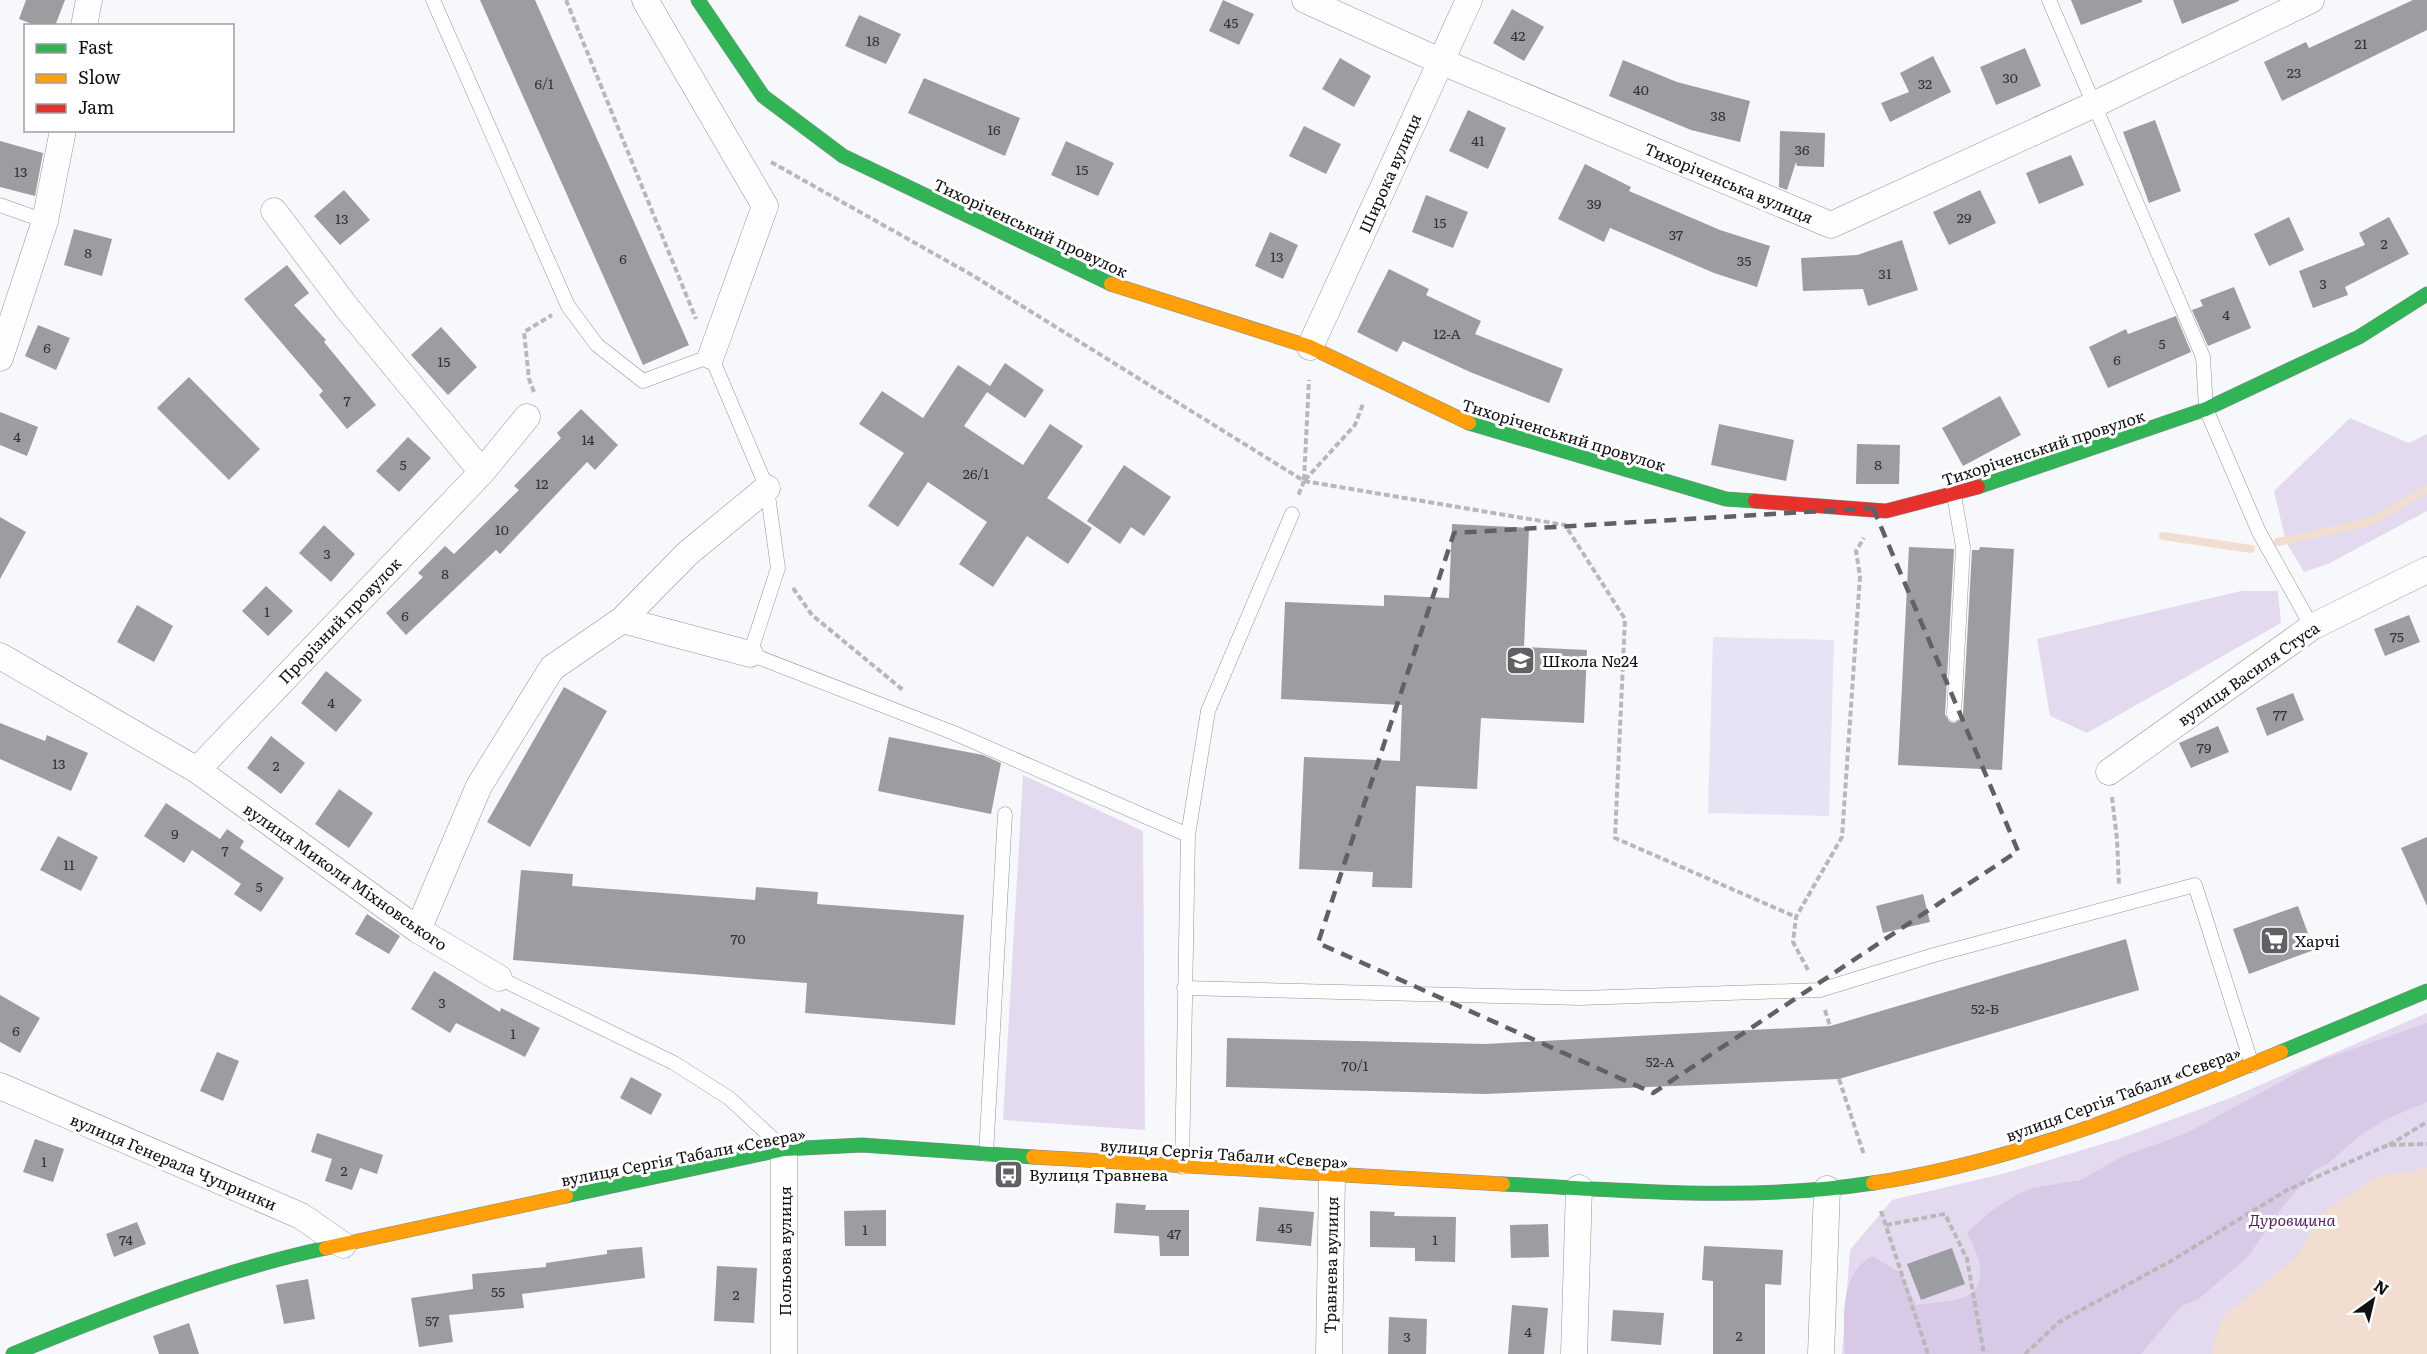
<svg xmlns="http://www.w3.org/2000/svg" width="2427" height="1354" font-family="Literata,serif">
<style>
.green{fill:#e3daef}
.forest{fill:#d8c9e6}
.pitch{fill:#e8e3f4}
.water{fill:#f2ddd1}
.lines{fill:none;stroke-linecap:round;stroke-linejoin:round}
.stream{stroke:#f2ddd1;stroke-width:8}
.building{fill:#9c9da0}
.lane-casing{stroke:#949496;stroke-width:15}
.street-casing{stroke:#949496;stroke-width:27}
.fast-casing{stroke:#8b8b8d;stroke-width:15}
.slow-casing{stroke:#8b8b8d;stroke-width:15}
.jam-casing{stroke:#8b8b8d;stroke-width:15}
.path{stroke:#b8b8b9;stroke-width:4;stroke-dasharray:6 3;stroke-linecap:butt}
.lane{stroke:#fefeff;stroke-width:14}
.street{stroke:#fefeff;stroke-width:26}
.fast{stroke:#30b455;stroke-width:14}
.slow{stroke:#ff9f0a;stroke-width:14}
.jam{stroke:#e5322d;stroke-width:14}
.marked{fill:none;stroke:#616163;stroke-width:4.5;stroke-dasharray:12 8;stroke-linejoin:round}
.labels{text-anchor:middle;dominant-baseline:central;stroke-width:6;stroke-linejoin:round;paint-order:stroke}
.number-label{font-size:14px;fill:#333334}
.street-label{font-size:16px;fill:#101010;stroke:#fff}
.poi-label{font-size:16px;fill:#101010;stroke:#fff;text-anchor:start}
.park-label{font-size:16px;font-style:italic;fill:#572762;stroke:#fff}
</style>
<rect width="100%" height="100%" fill="#f7f8fc"/>
<path class="green" d="M2350 418 2409 443 2427 434V511L2328 564 2304 572 2286 542 2274 491Z
M2241 591H2278L2281 623 2087 733 2050 716 2037 639Z
M1023 775 1143 831 1145 1130 1003 1120Z
M2427 1013V1354H1842L1850 1250 1892 1200 2006 1173 2122 1138 2230 1098Z"/>
<path class="forest" d="M2427 1023V1102L2389 1118 2362 1134 2327 1164 2313 1171 2284 1205 2247 1258 2197 1300 2181 1306 2141 1354H1845C1844 1320 1838 1275 1872 1256L1901 1273 1916 1305C1931 1303 1954 1302 1967 1296 1992 1283 1976 1249 1967 1233L1990 1212 2018 1194 2033 1188 2081 1180 2123 1156 2185 1134 2319 1061Z"/>
<path class="pitch" d="M1713 637 1834 640 1829 816 1708 813Z"/>
<path class="water" d="M2427 1168V1354H2211L2222 1318 2298 1255 2321 1214 2376 1177Z"/>
<g class="lines">
<path class="stream" d="M2163 536 2251 549
M2278 542 2370 522 2427 489"/>
</g>
<path class="building" d="M26 0H65L55 26H37L19 19Z
M480 0H535L689 345 643 365Z
M1223 0 1254 14 1239 45 1209 31Z
M2071 0H2142V2L2081 25Z
M2173 0H2239V1L2182 24Z
M2413 0H2427V30L2282 101 2264 62 2306 42 2309 48Z
M1512 9 1544 27 1524 61 1493 43Z
M859 15 901 34 886 64 845 46Z
M2025 48 2041 86 1996 105 1980 67Z
M1933 56 1951 92 1890 122 1881 103 1909 92 1900 73Z
M1340 58 1371 76 1354 107 1322 89Z
M1623 60 1677 82 1750 101 1740 142 1691 130 1609 96Z
M924 78 1020 118 1005 156 908 113Z
M1468 110 1506 128 1488 169 1449 151Z
M2155 120 2181 191 2149 203 2123 132Z
M1304 126 1341 144 1326 174 1289 156Z
M1780 131 1825 133 1824 167 1797 166 1796 162 1787 190 1779 187Z
M0 141 43 153 35 196 0 187Z
M1066 141 1114 163 1098 196 1051 175Z
M2071 155 2084 185 2039 204 2026 173Z
M1585 164 1631 187 1629 191 1720 230 1770 246 1757 287 1714 273 1610 228 1604 242 1558 219Z
M344 190 370 220 340 245 314 216Z
M1980 190 1996 223 1949 245 1933 212Z
M1426 195 1468 212 1453 248 1412 232Z
M2289 217 2304 250 2269 266 2254 234Z
M2389 217 2409 254 2345 287 2348 295 2313 308 2299 271 2365 245 2359 233Z
M74 229 112 239 102 276 64 265Z
M1270 232 1298 245 1283 279 1255 266Z
M1902 240 1918 290 1868 306 1863 289 1803 291 1801 258 1857 255Z
M287 265 309 293 294 305 326 340 324 342 376 405 347 429 319 395 323 391 244 299Z
M1389 269 1429 289 1426 295 1481 321 1475 334 1563 369 1549 403 1470 372 1403 341 1397 352 1357 332Z
M2234 287 2251 328 2208 346 2192 310 2203 306 2200 300Z
M2176 316 2191 352 2108 388 2089 347 2126 329 2128 334Z
M38 325 70 338 56 370 25 356Z
M441 327 477 367 448 395 411 355Z
M1005 363 1044 390 1025 418 987 392 964 426 1023 465 1050 424 1083 446 1047 498 1092 528 1068 564 1027 536 993 587 959 564 987 522 928 482 898 527 868 506 904 453 859 424 882 391 923 418 958 365 990 386Z
M189 377 260 449 229 480 157 408Z
M2000 396 2021 435 1963 466 1942 428Z
M581 409 618 445 595 470 587 462 500 554 496 550 406 635 386 613 423 577 418 573 445 546 454 554 519 490 514 486 561 438 557 433Z
M0 412 38 427 27 456 0 445Z
M1719 424 1794 440 1786 481 1711 465Z
M408 437 431 458 399 492 376 471Z
M1857 444 1900 445 1899 484H1856Z
M1124 465 1171 497 1144 536 1131 527 1120 544 1087 521Z
M0 517 26 532 0 579Z
M1452 524 1529 528 1524 647 1587 650 1584 723 1481 718 1477 789 1416 786 1412 888 1372 887 1373 872 1299 869 1304 757 1400 761 1402 705 1281 699 1285 602 1384 606V595L1449 598Z
M324 525 355 554 331 582 299 553Z
M1909 547 1954 549 1945 714 1949 721 1954 723 1961 719 1963 714 1972 550H1979L1980 547 2014 549 2002 770 1898 765Z
M266 586 293 611 268 636 242 611Z
M137 605 173 626 154 662 117 642Z
M2409 615 2420 642 2385 656 2374 629Z
M326 671 362 700 336 732 301 703Z
M564 687 607 711 530 847 487 822Z
M2293 693 2304 720 2267 736 2256 708Z
M0 723 45 741 47 735 88 753 71 791 0 759Z
M2218 726 2229 752 2191 768 2179 743Z
M271 736 305 763 281 794 247 768Z
M889 737 983 755 1001 763 991 814 878 791Z
M339 789 373 813 349 848 315 824Z
M166 803 220 839 227 829 244 841 240 848 284 878 261 912 234 894 241 884 192 850 184 863 144 836Z
M58 836 98 857 81 891 40 870Z
M2427 837V906L2401 848Z
M521 870 573 874 572 886 755 900 756 887 818 892 817 904 964 915 955 1025 805 1013 807 983 513 960Z
M1923 894 1930 922 1883 933 1876 906Z
M2298 906 2314 950 2249 974 2233 929Z
M367 914 400 936 389 954 355 934Z
M2126 939 2139 990 1839 1079 1484 1094 1226 1087 1227 1038 1485 1044 1830 1026Z
M434 971 500 1012 501 1008 540 1028 525 1057 456 1023 450 1033 411 1009Z
M0 995 40 1018 20 1053 0 1042Z
M217 1052 239 1061 223 1101 200 1091Z
M631 1077 662 1094 651 1115 620 1098Z
M317 1133 383 1155 377 1174 360 1168 352 1190 325 1181 332 1159 311 1152Z
M35 1139 64 1149 53 1182 23 1172Z
M1116 1203 1146 1205 1145 1210H1189V1256H1160L1159 1236 1114 1233Z
M1259 1207 1314 1212 1311 1246 1256 1241Z
M886 1210V1246H845L844 1211Z
M1370 1211 1395 1212 1394 1216 1456 1217 1455 1262 1415 1261V1248L1370 1247Z
M137 1222 146 1244 114 1257 106 1234Z
M1548 1224 1549 1257 1511 1258 1510 1225Z
M1704 1246 1783 1250 1781 1285 1765 1284V1354H1713V1281L1702 1280Z
M642 1247 645 1278 522 1294 524 1308 449 1315 453 1342 419 1347 411 1298 473 1289 472 1274 546 1267V1263L607 1254V1250Z
M1952 1248 1965 1284 1921 1300 1907 1264Z
M717 1266 757 1268 754 1323 714 1321Z
M308 1279 315 1319 284 1324 276 1285Z
M1512 1305 1548 1308 1544 1354H1508Z
M1613 1310 1664 1313 1661 1345 1611 1341Z
M1389 1317 1427 1319 1426 1354H1388Z
M189 1323 199 1354H159L153 1336Z"/>
<g class="lines">
<defs>
<path id="lane" d="M433 0 568 306 597 345 643 381 711 356 767 488 778 568 750 654 954 733 1188 835
M2049 0 2203 357 2206 409 2259 532 2312 627
M0 205 45 221
M1954 495 1963 547 1954 714
M499 978 674 1063 729 1098 783 1148
M1184 988 1580 998 1820 990 1934 955 2195 885 2252 1065
M986 1154 1005 814
M1182 1167 1188 835 1208 711 1292 514"/>
<path id="street" d="M645 0 765 206 711 356
M1305 0 1440 61 1831 225 2093 105 2311 0
M84 26 89 0
M274 211 347 308 482 472
M1310 347 1469 0
M0 358 45 221 63 130
M622 620 750 654
M0 656 197 770 418 930 499 978
M197 770 482 472 527 417
M2109 772 2312 627 2427 570
M418 930 479 786 552 668 622 620 688 553 767 488
M0 1086 301 1216 343 1245
M784 1354V1149
M1329 1354 1332 1177
M1574 1354 1579 1188
M1821 1354 1827 1189"/>
<path id="fast" d="M698 0 763 96 843 156 1111 284
M1469 423 1726 499 1755 501
M1978 487 2206 409 2359 337 2427 294
M2281 1052 2427 991
M1503 1184C1625 1190 1751 1202 1873 1183
M566 1196 784 1149 862 1145 1033 1157
M13 1354C115 1312 219 1271 326 1248"/>
<path id="slow" d="M1111 284 1310 347 1469 423
M1033 1157 1503 1184
M1873 1183C2014 1162 2149 1107 2281 1052
M326 1248 566 1196"/>
<path id="jam" d="M1755 501 1886 511 1978 487"/>
</defs>
<use href="#lane" class="lane-casing"/>
<use href="#street" class="street-casing"/>
<use href="#fast" class="fast-casing"/>
<use href="#slow" class="slow-casing"/>
<use href="#jam" class="jam-casing"/>
<path class="path" d="M566 0 696 319
M771 162 972 275 1304 481 1298 496
M534 392 529 379 524 332 552 315
M1304 480 1309 380
M1305 480 1355 425 1363 404
M1304 481 1565 525 1625 619 1615 838 1796 917
M793 588 812 615 903 690
M2112 797 2117 839 2119 885
M1808 970 1793 942 1796 917 1842 837 1860 576 1856 551 1864 538
M1825 1010 1830 1026
M1839 1079 1864 1155
M2389 1145 2427 1122
M1881 1211 1928 1354
M1886 1225 1945 1214 1967 1259 1984 1354
M2025 1354 2059 1322 2171 1261 2287 1190 2388 1145 2427 1144"/>
<use href="#lane" class="lane"/>
<use href="#street" class="street"/>
<use href="#fast" class="fast"/>
<use href="#slow" class="slow"/>
<use href="#jam" class="jam"/>
</g>
<path class="marked" d="M1873 508 2018 851 1653 1093 1318 943 1454 533Z"/>
<defs>
<symbol id="school-square" viewBox="-11 -11 22 22"><rect x="-9" y="-9" width="18" height="18" rx="4" fill="#616163" stroke="#fff"/><path d="M0-5L7-2L0 1L-7-2ZM-4 1L0 2.5L4 1V4Q0 6-4 4Z" fill="#fff"/></symbol>
<symbol id="supermarket-square" viewBox="-11 -11 22 22"><rect x="-9" y="-9" width="18" height="18" rx="4" fill="#616163" stroke="#fff"/><path d="M-6-5.5h2.5l.6 2H6L4.5 2H-2.5L-4.4-4H-6ZM-1.5 3.2a1.3 1.3 0 1 0 .1 0ZM3 3.2a1.3 1.3 0 1 0 .1 0Z" fill="#fff"/></symbol>
<symbol id="bus-square" viewBox="-11 -11 22 22"><rect x="-9" y="-9" width="18" height="18" rx="4" fill="#616163" stroke="#fff"/><path d="M-5-6H5V4H4V6H2V4H-2V6H-4V4H-5ZM-3.5-4V0h7V-4ZM-3.5 1.2v1.5H-2V1.2ZM2 1.2v1.5H3.5V1.2Z" fill="#fff"/></symbol>
</defs>
<g fill-rule="evenodd">
<use href="#school-square" x="1504" y="644" width="33" height="33"/>
<use href="#supermarket-square" x="2258" y="924" width="33" height="33"/>
<use href="#bus-square" x="992" y="1158" width="33" height="33"/>
</g>
<g class="labels">
<g class="number-label">
<text x="1231" y="22">45</text>
<text x="1518" y="35">42</text>
<text x="873" y="40">18</text>
<text x="2361" y="43">21</text>
<text x="2294" y="72">23</text>
<text x="2010" y="77">30</text>
<text x="544" y="83">6/1</text>
<text x="1925" y="83">32</text>
<text x="1641" y="89">40</text>
<text x="1718" y="115">38</text>
<text x="994" y="129">16</text>
<text x="1478" y="140">41</text>
<text x="1802" y="149">36</text>
<text x="1082" y="169">15</text>
<text x="21" y="171">13</text>
<text x="1594" y="203">39</text>
<text x="1964" y="217">29</text>
<text x="342" y="218">13</text>
<text x="1440" y="222">15</text>
<text x="1676" y="234">37</text>
<text x="2384" y="243">2</text>
<text x="88" y="252">8</text>
<text x="1277" y="256">13</text>
<text x="623" y="258">6</text>
<text x="1744" y="260">35</text>
<text x="1885" y="273">31</text>
<text x="2323" y="283">3</text>
<text x="2226" y="314">4</text>
<text x="1447" y="333">12-А</text>
<text x="2162" y="343">5</text>
<text x="47" y="347">6</text>
<text x="2117" y="359">6</text>
<text x="444" y="361">15</text>
<text x="347" y="400">7</text>
<text x="17" y="436">4</text>
<text x="588" y="439">14</text>
<text x="403" y="464">5</text>
<text x="1878" y="464">8</text>
<text x="976" y="473">26/1</text>
<text x="542" y="483">12</text>
<text x="502" y="529">10</text>
<text x="327" y="553">3</text>
<text x="445" y="573">8</text>
<text x="267" y="611">1</text>
<text x="405" y="615">6</text>
<text x="2397" y="636">75</text>
<text x="331" y="702">4</text>
<text x="2280" y="714">77</text>
<text x="2204" y="747">79</text>
<text x="59" y="763">13</text>
<text x="276" y="765">2</text>
<text x="175" y="833">9</text>
<text x="225" y="850">7</text>
<text x="69" y="864">11</text>
<text x="259" y="886">5</text>
<text x="738" y="938">70</text>
<text x="442" y="1002">3</text>
<text x="1985" y="1008">52-Б</text>
<text x="16" y="1030">6</text>
<text x="513" y="1033">1</text>
<text x="1660" y="1061">52-А</text>
<text x="1355" y="1065">70/1</text>
<text x="44" y="1161">1</text>
<text x="344" y="1170">2</text>
<text x="1285" y="1227">45</text>
<text x="865" y="1229">1</text>
<text x="1174" y="1233">47</text>
<text x="126" y="1239">74</text>
<text x="1435" y="1239">1</text>
<text x="498" y="1291">55</text>
<text x="736" y="1294">2</text>
<text x="432" y="1320">57</text>
<text x="1528" y="1331">4</text>
<text x="1739" y="1335">2</text>
<text x="1407" y="1336">3</text>
</g>
<g class="street-label">
<text transform="translate(1389 173) rotate(-66)">Широка вулиця</text>
<text transform="translate(1729 182) rotate(23)">Тихоріченська вулиця</text>
<text transform="translate(1031 227) rotate(25)">Тихоріченський провулок</text>
<text transform="translate(1564 434) rotate(17)">Тихоріченський провулок</text>
<text transform="translate(2043 447) rotate(-18)">Тихоріченський провулок</text>
<text transform="translate(339 620) rotate(-46)">Прорізний провулок</text>
<text transform="translate(2248 673) rotate(-35)">вулиця Василя Стуса</text>
<text transform="translate(346 876) rotate(35)">вулиця Миколи Міхновського</text>
<text transform="translate(2123 1093) rotate(-20)">вулиця Сергія Табали «Сєвєра»</text>
<text transform="translate(1224 1153) rotate(4)">вулиця Сергія Табали «Сєвєра»</text>
<text transform="translate(683 1156) rotate(-11)">вулиця Сергія Табали «Сєвєра»</text>
<text transform="translate(174 1161) rotate(23)">вулиця Генерала Чупринки</text>
<text transform="translate(784 1251) rotate(-90)">Польова вулиця</text>
<text transform="translate(1330 1265) rotate(-89)">Травнева вулиця</text>
</g>
<g class="poi-label">
<text x="1542" y="660">Школа №24</text>
<text x="2295" y="940">Харчі</text>
<text x="1029" y="1174">Вулиця Травнева</text>
</g>
<g class="park-label">
<text x="2292" y="1219">Дуровщина</text>
</g>
</g>
<rect x="24" y="24" width="210" height="108" fill="#ffffff" stroke="#9f9f9f" stroke-width="1.5"/>
<rect x="36" y="44" width="30" height="9" fill="#30b455" stroke="#9f9f9f" stroke-width="1.5"/>
<text x="78" y="54" font-size="18" fill="#101010">Fast</text>
<rect x="36" y="74" width="30" height="9" fill="#ff9f0a" stroke="#9f9f9f" stroke-width="1.5"/>
<text x="78" y="84" font-size="18" fill="#101010">Slow</text>
<rect x="36" y="104" width="30" height="9" fill="#e5322d" stroke="#9f9f9f" stroke-width="1.5"/>
<text x="78" y="114" font-size="18" fill="#101010">Jam</text>
<g transform="translate(2373 1300) rotate(34)" stroke="#ffffff" stroke-width="4.5" paint-order="stroke">
<path d="M0-4.5L10 22L0 15L-10 22Z" fill="#101010"/>
<text y="-9" font-size="16" font-weight="bold" text-anchor="middle" fill="#101010">N</text>
</g>
</svg>
